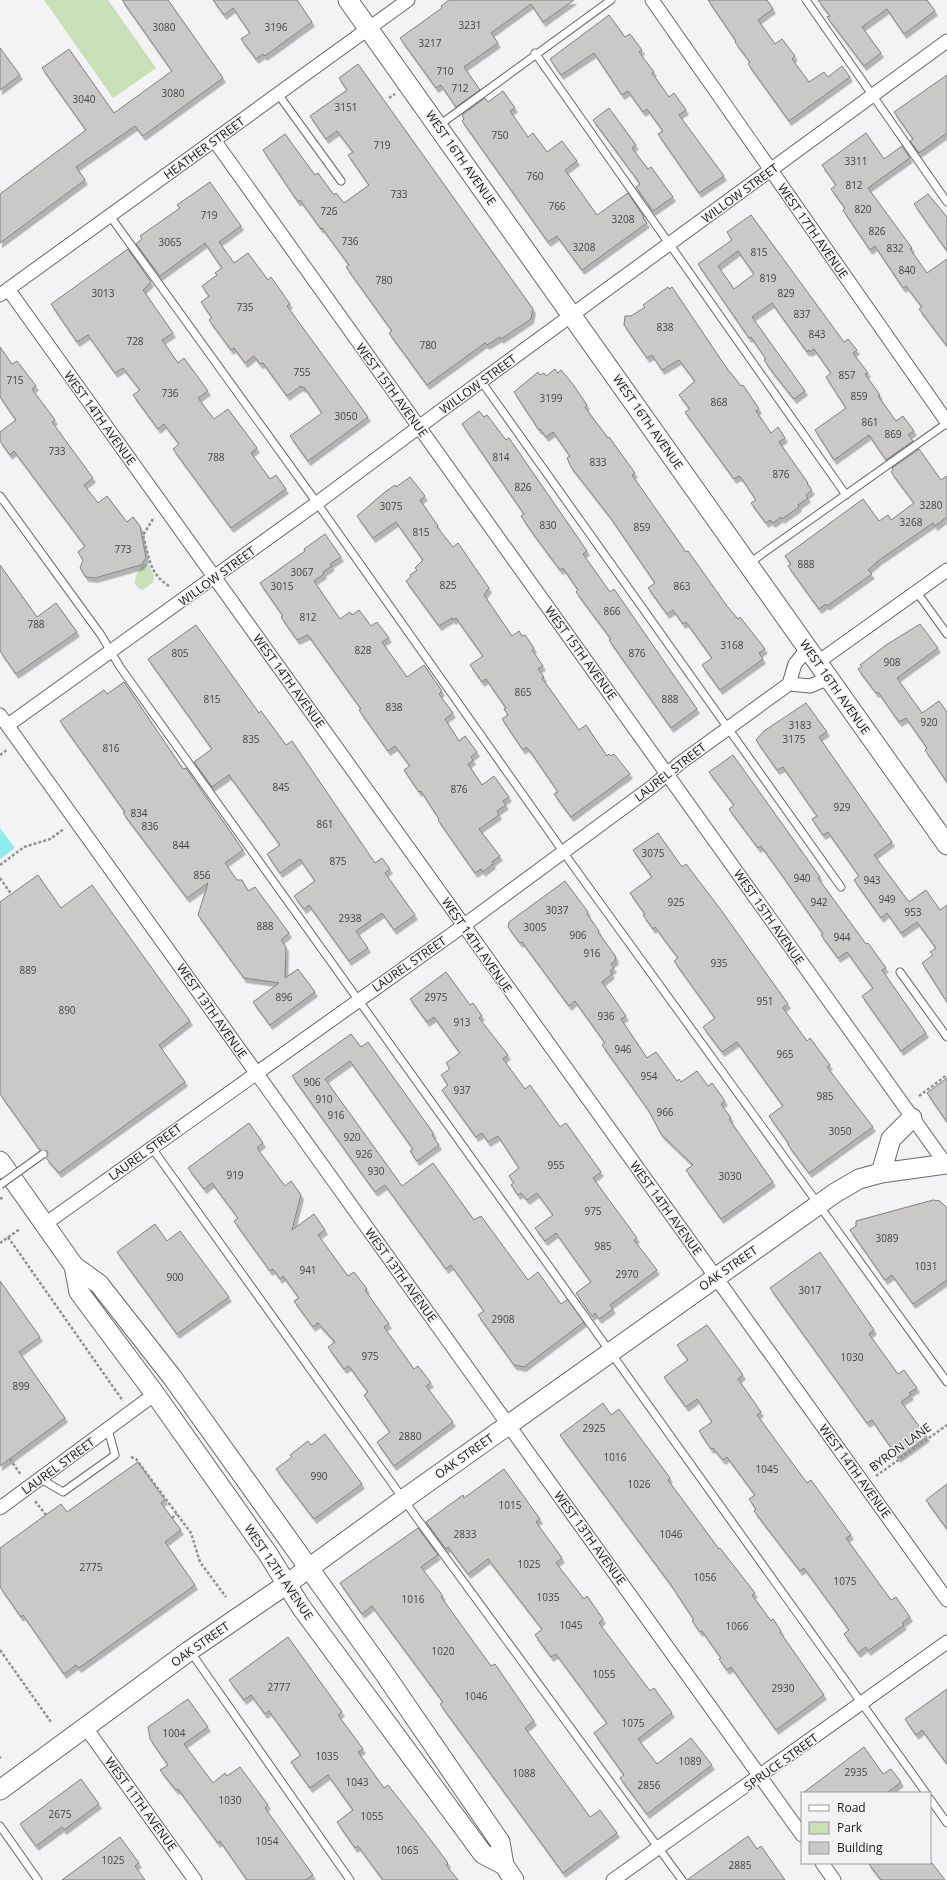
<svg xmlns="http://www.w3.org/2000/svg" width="947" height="1880" font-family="'Open Sans',sans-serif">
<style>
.green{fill:#c9dfb8}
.water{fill:#8fecec}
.building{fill:#cac9c8;stroke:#82807f;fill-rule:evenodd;filter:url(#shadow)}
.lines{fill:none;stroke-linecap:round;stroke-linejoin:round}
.lane-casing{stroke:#68696a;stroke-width:9}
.street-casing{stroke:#68696a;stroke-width:15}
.secondary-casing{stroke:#68696a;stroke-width:21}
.path{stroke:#929293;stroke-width:2.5;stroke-dasharray:3 2;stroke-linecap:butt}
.lane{stroke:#fff;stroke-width:7}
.street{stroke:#fff;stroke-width:13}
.secondary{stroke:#fff;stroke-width:19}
.lane-bridge-casing{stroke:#68696a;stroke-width:9;stroke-linecap:butt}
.path-bridge{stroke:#929293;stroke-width:2.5;stroke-dasharray:3 2;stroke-linecap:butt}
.lane-bridge{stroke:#fff;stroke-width:7}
.labels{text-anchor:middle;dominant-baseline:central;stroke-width:3;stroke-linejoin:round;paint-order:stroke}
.number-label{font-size:10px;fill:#444}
.street-label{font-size:12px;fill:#181818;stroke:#f3f3f5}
</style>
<defs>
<filter id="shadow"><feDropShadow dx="2.5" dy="4.5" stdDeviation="0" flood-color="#0004"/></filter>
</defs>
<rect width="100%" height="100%" fill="#f3f3f5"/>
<path class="green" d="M44 0H108L156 68 113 98Z
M143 564 149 565 154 576 153 582 143 590 138 588 135 584 136 575Z"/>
<path class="water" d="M0 828 15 848 0 859Z"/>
<path class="building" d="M122 0H168L223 78 143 136 135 126 76 167 85 180 0 243V194L86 130 42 68 69 49 114 113 172 71Z
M213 0H297L312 22 265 56 263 54 256 59 241 39 250 33 233 8 224 15Z
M449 0H574L543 22 531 4 491 33 498 43 464 67 480 90 456 107 441 85 436 88 400 38 442 8 441 6Z
M708 0H767L773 9 758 20 775 44 782 39 795 56 792 59 809 82 824 72 828 77 842 66 850 77 789 121 748 64 750 62 735 42 736 41Z
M818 0H927L935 11 904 34 887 9 862 27 881 53 864 66 827 17 830 16Z
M609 15 625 37 630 34 642 50 639 52 654 72 652 73 669 97 674 93 686 110 679 115 724 176 699 193 658 134 663 131 647 109 643 112 628 91 622 95 594 53 561 75 550 59Z
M0 48 20 75 0 90Z
M358 64 533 309 531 319 501 339 500 337 487 345 485 343 427 385 389 333 392 331 346 267 349 265 322 228 321 229 300 200 298 202 263 150 285 134 315 175 318 173 334 195 336 193 344 203 369 185 348 155 353 152 337 131 326 139 310 116 347 90 339 78Z
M947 75V133L919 153 910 141 913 139 911 136 894 112Z
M503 91 515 108 510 111 528 137 533 133 547 152 562 141 577 161 565 170 597 215 628 193 644 217 643 218 647 223 582 270 557 236 548 242 462 121 464 119 462 115 485 98 488 102Z
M609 108 636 145 632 148 648 169 651 167 673 197 653 211 636 187 640 184 636 178 593 120Z
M866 133 884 159 902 146 910 158 868 188 912 248 910 249 927 273 947 259V346L919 309 922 307 906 286 903 288 875 246 870 250 843 210 845 208 831 189 836 185 822 165Z
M210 182 241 226 219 242 234 263 248 253 268 280 271 277 290 304 287 306 368 417 308 461 290 436 322 413 304 387 302 388 301 386 287 396 263 363 260 364 254 356 245 363 234 348 231 350 209 320 212 318 201 302 209 296 202 286 217 275 215 273 222 268 205 243 160 276 136 244 142 239 140 236 180 208 177 205Z
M928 194 947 217V251L914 204Z
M751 215 844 342 848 339 857 350 853 353 868 373 865 374 880 395 878 396 896 421 903 416 914 431 908 435 913 441 886 460 869 435 834 460 815 430 846 408 826 377 831 373 814 349 810 352 809 350 807 352 772 303 752 317 805 391 794 399 774 374 764 360 766 359 751 337 749 338 698 264 732 240 727 232ZM738 251 754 274 734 289 718 266Z
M128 249 151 282 143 290 173 333 162 340 178 363 184 358 208 391 198 398 214 419 228 409 257 448 251 453 270 479 276 475 286 489 231 528 173 449 179 444 164 424 158 429 133 395 140 390 123 368 115 373 88 335 77 342 51 304Z
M668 287 669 289 672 287 730 373H731L741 386 743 385 759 409 756 411 771 433 778 427 785 438 779 442 808 483 807 484 812 490 806 495 808 498 798 505 799 507 782 519 781 517 773 523 770 520 766 523 751 503 756 500 742 479 739 476 734 479 685 412 690 409 679 395 695 381 679 360 662 370 652 355 647 358 624 325 625 316H631L645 307 643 305Z
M0 347 12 364 17 361 36 386 32 389 55 420 52 422 93 478 84 485 98 503 107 496 127 522 133 517 140 526 146 558 141 565 95 578 86 577 80 568 83 560 78 552 85 546 14 451 10 455 0 441V432L16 420 0 397Z
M555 369 558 373 561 370 572 383 587 405 585 407 590 414 608 438 609 437 635 473 632 475 686 552 688 551 727 606 738 619 740 617 765 649 759 653 763 659 720 690 702 665 712 658 686 622 683 624 673 610 667 614 648 588 655 583 610 517 571 467 567 458 570 456 553 432 546 437 540 429 539 430 514 392 538 372 540 375 544 373 546 376Z
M479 411 484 417 487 415 506 440 509 438 587 551 583 554 610 592 614 589 697 709 671 728 609 640 611 639 576 592 578 590 563 568 560 570 534 535 521 516 524 514 462 424Z
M919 449 941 480 947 476V517L935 526 933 523 878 561 868 570 872 574 827 606 826 604 819 609 788 566 791 564 785 556 863 499 879 521 888 515 891 520 914 503 891 472 893 470 892 468Z
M410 477 425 496 420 500 438 526 437 527 453 547 458 543 489 588 484 595 512 636 519 631 522 636 525 635 534 648 532 650 543 666 538 669 544 677 542 678 579 730 586 725 607 756 609 754 611 756 614 754 630 774 571 817 554 794 558 792 530 751 526 747 523 750 502 719 508 715 504 709 506 708 486 679 482 682 470 665 483 656 456 618 453 620 452 618 439 626 406 581 411 577 410 575 417 570 415 568 423 560 396 522 373 538 357 516 385 492 395 485 396 487Z
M325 534 341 557 330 564 332 566 323 572 324 574 314 581 340 619 350 612 352 615 359 610 371 626 377 622 389 638 382 642 407 677 424 665 442 691 439 694 453 713 445 719 459 741 465 736 477 752 471 757 473 760 468 764 482 785 494 776 509 797 503 801 506 805 497 811 499 815 479 829 500 856 492 862 493 864 483 872 481 869 475 873 438 820 439 819 421 791 419 792 404 770 410 766 395 746 388 751 359 710 361 709 308 635 297 640 281 617 283 616 260 583 305 551 304 549Z
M0 565 37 617 56 603 77 632 16 674 0 651Z
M920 624 938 648 897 678 922 713 939 701 947 712V782L925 750 927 748 906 718 899 722 878 692 876 693 858 669 862 667 860 665 886 645Z
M196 625 259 713 261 711 286 745 292 741 375 863 382 858 390 869 385 873 415 915 394 930 382 913 356 931 368 948 349 961 309 905 304 909 294 896 315 881 300 859 280 873 267 854 280 845 229 775 212 787 194 762 212 749 148 659Z
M124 682 183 769 186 768 243 850 225 863 237 880H242L248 891 255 887 289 933 281 940 286 947 285 978 298 969 315 992 270 1025 253 1002 279 983 244 978 198 915 208 883 187 898 123 813 125 812 60 721 104 690 107 694Z
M806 703 827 732 819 737 892 842 874 855 909 902 926 890 940 910 947 905V1002L922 963 933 955 930 952 936 948 917 922 901 933 887 913 881 918 854 880 859 876 828 832 823 835 812 819 817 816 783 767 777 770 756 740 764 731Z
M733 755 820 877 818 878 866 944 868 943 886 968 882 970 926 1033 901 1051 862 996 873 988 847 952 838 958 821 935 823 934 784 878 761 846 758 848 729 809 734 805 709 772Z
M658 833 682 867 686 864 721 910 788 1004 783 1008 807 1041 810 1038 830 1065 827 1067 873 1127 809 1173 788 1145 789 1144 769 1116 783 1106 737 1042 722 1052 703 1027 715 1018 674 961 678 958 655 927 653 929 643 915 645 914 630 893 652 877 633 850Z
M38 875 61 908 92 885 190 1021 159 1045 185 1082 59 1173 46 1158 48 1154 47 1151 40 1150 0 1094V902Z
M565 881 588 912 587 914 599 931 598 932 616 957 615 959 616 960 611 964 614 968 610 971 612 974 602 982 626 1016 621 1019 647 1058 656 1052 677 1081 679 1079 681 1082 697 1071 708 1086 712 1083 725 1101 721 1104 731 1118 729 1119 773 1182 721 1219 686 1170 693 1165 661 1134 649 1111 602 1045 605 1043 575 1001 569 1006 522 942 520 943 508 927 509 922Z
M446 972 470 1005 473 1003 482 1016 479 1018 508 1055 503 1059 525 1089 530 1085 560 1127 566 1123 601 1172 593 1178 637 1238 634 1240 657 1270 610 1305 613 1309 599 1319 595 1313 592 1316 576 1293 591 1282 556 1233 545 1241 535 1228 553 1215 537 1193 527 1200 521 1193 518 1195 511 1185 514 1183 509 1176 519 1168 498 1136 488 1142 482 1133 476 1137 442 1090 448 1085 441 1075 450 1069 446 1063 460 1053 434 1017 427 1022 410 999Z
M351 1034 361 1047 368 1042 434 1134 432 1135 439 1145 417 1161 410 1151 413 1149 350 1061 325 1079 402 1186 433 1163 474 1220 481 1216 528 1280 538 1272 561 1304 568 1299 584 1322 524 1367 514 1365 478 1315 484 1311 451 1265 446 1269 385 1185 375 1192 292 1076Z
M947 1078V1122L927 1093Z
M249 1123 263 1143 257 1148 285 1186 291 1181 301 1195 292 1230 314 1214 325 1230 318 1235 348 1276 354 1272 367 1289 365 1290 389 1324 384 1327 414 1369 418 1366 431 1383 426 1386 453 1422 394 1466 377 1442 390 1432 364 1395 368 1392 349 1366 344 1369 328 1347 335 1342 318 1323 313 1327 294 1301 299 1298 283 1276 280 1279 273 1269 270 1271 234 1221 238 1218 212 1183 204 1189 188 1168Z
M933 1200 940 1201 947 1208V1280L913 1304 892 1275 885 1280 850 1230 856 1226V1221Z
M155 1224 167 1241 180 1231 229 1297 177 1334 117 1252Z
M820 1252 874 1330 869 1334 898 1374 904 1370 917 1388 909 1393 911 1395 902 1401V1403L927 1437 898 1458 872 1420 867 1423 770 1288Z
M0 1281 40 1337 19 1352 65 1418 0 1466Z
M707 1325 743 1375 738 1379 761 1412 757 1415 807 1483 811 1480 824 1498 851 1535 846 1538 891 1600 896 1597 910 1617 902 1623 904 1625 868 1651 866 1647 858 1653 844 1634 849 1630 804 1568 800 1571 754 1511 756 1509 749 1499 755 1495 727 1457 723 1460 713 1448 711 1449 699 1431 712 1422 697 1399 686 1407 664 1377 688 1360 677 1345Z
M603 1403 611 1415 619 1409 670 1478 668 1480 719 1549 720 1548 755 1593 752 1595 771 1621 773 1619 781 1631 780 1632 824 1695 776 1730 731 1667 727 1670 719 1659 721 1658 702 1631 700 1632 692 1621 694 1620 671 1585 560 1435Z
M325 1434 362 1484 314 1519 276 1469 292 1457 290 1455 308 1441 311 1445Z
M138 1462 165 1500 161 1503 181 1530 165 1542 195 1585 79 1668 76 1665 64 1674 23 1615 21 1617 0 1587V1548L61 1504 67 1512Z
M504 1469 540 1519 536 1522 562 1558 556 1563 584 1599 587 1596 603 1619 599 1623 650 1691 654 1688 672 1713 638 1739 657 1764 691 1738 712 1765 647 1814 620 1778 624 1775 594 1733 607 1723 556 1654 551 1657 535 1635 542 1629 488 1559 468 1574 448 1547 446 1549 426 1522 463 1495 464 1498Z
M947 1484V1529L926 1500Z
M418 1528 438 1555 421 1567 443 1596 441 1597 491 1666 495 1664 534 1721 525 1728 590 1817 600 1810 617 1833 563 1873 440 1704 443 1702 372 1606 362 1614 340 1583Z
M288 1637 342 1712 338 1715 363 1749 358 1752 384 1788 388 1785 417 1822 448 1863 446 1865 458 1880H383L358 1846 355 1848 337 1822 353 1810 328 1775 310 1788 291 1762 301 1755 269 1711 265 1714 251 1695 244 1700 229 1680Z
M947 1689V1764L922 1730 916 1735 905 1719Z
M188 1699 208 1727 184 1744 213 1783 225 1773 227 1776 240 1767 268 1805 265 1808 313 1875 306 1880H247L220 1841 218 1843 178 1789 176 1790 160 1770 168 1765 150 1739 148 1727Z
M864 1747 883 1774 891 1769 901 1782 887 1793H803Z
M81 1779 99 1804 64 1830 62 1827 36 1846 20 1824Z
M748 1836 757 1849 761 1846 785 1880H687Z
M120 1837 139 1863 135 1866 145 1880H62Z
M868 1863H932L945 1880H881Z"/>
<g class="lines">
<defs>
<path id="lane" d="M806 0 947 202
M535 53 846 495
M278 94 341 181
M438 126 611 0
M110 216 317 503 574 867 947 1382
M481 381 841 887
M0 496 101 635 120 667C388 1043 660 1416 926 1793
M748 564 947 423
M916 591 947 634
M900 972 947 1037
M152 1148 419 1521 682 1880
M41 1479 63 1492 115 1455 108 1429
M190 1651 350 1880
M930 1799 947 1823
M0 1826 38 1880"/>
<path id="street" d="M652 0 947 422
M214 140 947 1166
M8 289 947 1600
M0 295 408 0
M818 662 947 570
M789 684 795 664 808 648
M0 715 802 1835
M8 725 317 503 439 412 947 41
M45 1224 452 934 653 786 680 763 789 684 810 686 829 678
M0 1508 155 1394
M86 1728 195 1880
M822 1863 834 1880
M613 1880 947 1642"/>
<path id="secondary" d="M348 0 947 845
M0 1161 74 1266 99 1284 172 1377 384 1673 500 1842 504 1865
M881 1173 891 1139 912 1118
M74 1266 79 1292 155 1394 268 1554 301 1607 483 1854 504 1865 514 1880
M0 1790 189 1651 287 1584 404 1499 835 1193 859 1179 881 1173 947 1164"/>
</defs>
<use href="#lane" class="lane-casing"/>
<use href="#street" class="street-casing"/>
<use href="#secondary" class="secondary-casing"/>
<path class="path" d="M389 98 395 94
M153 519 143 535C146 546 149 565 156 574 159 579 165 583 170 587
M0 755 8 749
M0 865 24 847 50 839 64 829
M0 878 11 894
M919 1096 947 1075
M8 1237 123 1401
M0 1243 20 1229
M131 1457 136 1459 191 1533 200 1562 226 1597
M10 1459 21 1475
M876 1476 947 1425
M35 1501 46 1515
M172 1518 177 1514
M0 1650 51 1722
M0 1757 1 1758"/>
<use href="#lane" class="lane"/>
<use href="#street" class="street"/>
<use href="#secondary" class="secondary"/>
<defs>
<path id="lane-bridge" d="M0 1185 43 1154"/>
</defs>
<use href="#lane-bridge" class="lane-bridge-casing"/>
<path class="path-bridge" d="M0 1199 4 1196"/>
<use href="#lane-bridge" class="lane-bridge"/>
</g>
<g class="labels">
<g class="number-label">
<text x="470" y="25">3231</text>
<text x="164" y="27">3080</text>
<text x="276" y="27">3196</text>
<text x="430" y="43">3217</text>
<text x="445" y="71">710</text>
<text x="460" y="88">712</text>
<text x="173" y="93">3080</text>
<text x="84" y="99">3040</text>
<text x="346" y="107">3151</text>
<text x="500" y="135">750</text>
<text x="382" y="145">719</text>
<text x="856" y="161">3311</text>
<text x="535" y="176">760</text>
<text x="854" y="185">812</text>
<text x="399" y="194">733</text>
<text x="557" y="206">766</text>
<text x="863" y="209">820</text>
<text x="329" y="211">726</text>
<text x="209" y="215">719</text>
<text x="623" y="219">3208</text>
<text x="877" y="231">826</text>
<text x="350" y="241">736</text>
<text x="170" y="242">3065</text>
<text x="584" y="247">3208</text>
<text x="895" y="248">832</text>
<text x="759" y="252">815</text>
<text x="907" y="270">840</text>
<text x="768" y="278">819</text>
<text x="384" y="280">780</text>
<text x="103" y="293">3013</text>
<text x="786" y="293">829</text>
<text x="245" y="307">735</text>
<text x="802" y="314">837</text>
<text x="665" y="327">838</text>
<text x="817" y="334">843</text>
<text x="135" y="341">728</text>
<text x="428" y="345">780</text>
<text x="302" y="372">755</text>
<text x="847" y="375">857</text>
<text x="15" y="380">715</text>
<text x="170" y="393">736</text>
<text x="859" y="396">859</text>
<text x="551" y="398">3199</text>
<text x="719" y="402">868</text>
<text x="346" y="416">3050</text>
<text x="870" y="422">861</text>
<text x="893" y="434">869</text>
<text x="57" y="451">733</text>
<text x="216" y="457">788</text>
<text x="501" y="457">814</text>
<text x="598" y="462">833</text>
<text x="781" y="474">876</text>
<text x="523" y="487">826</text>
<text x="931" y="505">3280</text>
<text x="391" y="506">3075</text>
<text x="911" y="522">3268</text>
<text x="548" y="525">830</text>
<text x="642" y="527">859</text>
<text x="421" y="532">815</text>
<text x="123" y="549">773</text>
<text x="806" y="564">888</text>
<text x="302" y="572">3067</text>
<text x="448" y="585">825</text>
<text x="282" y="586">3015</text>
<text x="682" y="586">863</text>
<text x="612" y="611">866</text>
<text x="308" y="617">812</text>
<text x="36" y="624">788</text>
<text x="732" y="645">3168</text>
<text x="363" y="650">828</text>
<text x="180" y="653">805</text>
<text x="637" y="653">876</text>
<text x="892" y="662">908</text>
<text x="523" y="692">865</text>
<text x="212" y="699">815</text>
<text x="670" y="699">888</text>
<text x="394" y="707">838</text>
<text x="929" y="722">920</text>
<text x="800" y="725">3183</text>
<text x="251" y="739">835</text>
<text x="794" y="739">3175</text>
<text x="111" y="748">816</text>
<text x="281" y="787">845</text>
<text x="459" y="789">876</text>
<text x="842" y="807">929</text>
<text x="139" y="813">834</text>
<text x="325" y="824">861</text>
<text x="150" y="826">836</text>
<text x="181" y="845">844</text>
<text x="653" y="853">3075</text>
<text x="338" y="861">875</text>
<text x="202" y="875">856</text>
<text x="802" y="878">940</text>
<text x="872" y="880">943</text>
<text x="887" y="899">949</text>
<text x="676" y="902">925</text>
<text x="819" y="902">942</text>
<text x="557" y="910">3037</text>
<text x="913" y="912">953</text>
<text x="350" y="918">2938</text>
<text x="265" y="926">888</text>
<text x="535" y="927">3005</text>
<text x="578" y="935">906</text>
<text x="842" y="937">944</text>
<text x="592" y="953">916</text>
<text x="719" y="963">935</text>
<text x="28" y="970">889</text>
<text x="284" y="997">896</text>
<text x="436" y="997">2975</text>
<text x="765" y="1001">951</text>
<text x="67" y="1010">890</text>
<text x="606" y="1016">936</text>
<text x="462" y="1022">913</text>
<text x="623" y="1049">946</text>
<text x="785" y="1054">965</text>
<text x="649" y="1076">954</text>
<text x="312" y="1082">906</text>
<text x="462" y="1090">937</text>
<text x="825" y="1096">985</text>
<text x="324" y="1099">910</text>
<text x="665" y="1112">966</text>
<text x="336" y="1115">916</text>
<text x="840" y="1131">3050</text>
<text x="352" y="1137">920</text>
<text x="364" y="1154">926</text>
<text x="556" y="1165">955</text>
<text x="376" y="1171">930</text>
<text x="235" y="1175">919</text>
<text x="730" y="1176">3030</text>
<text x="593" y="1211">975</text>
<text x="887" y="1238">3089</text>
<text x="603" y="1246">985</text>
<text x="926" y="1266">1031</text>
<text x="308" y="1270">941</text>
<text x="627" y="1274">2970</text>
<text x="175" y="1277">900</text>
<text x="810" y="1290">3017</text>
<text x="503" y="1319">2908</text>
<text x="370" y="1356">975</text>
<text x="852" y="1357">1030</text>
<text x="21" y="1386">899</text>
<text x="594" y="1428">2925</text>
<text x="410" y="1436">2880</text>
<text x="615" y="1457">1016</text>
<text x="767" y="1469">1045</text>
<text x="319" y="1476">990</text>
<text x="639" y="1484">1026</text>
<text x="510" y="1505">1015</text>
<text x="465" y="1534">2833</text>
<text x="671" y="1534">1046</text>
<text x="529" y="1564">1025</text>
<text x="91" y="1567">2775</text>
<text x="705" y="1577">1056</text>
<text x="845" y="1581">1075</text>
<text x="548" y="1597">1035</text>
<text x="413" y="1599">1016</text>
<text x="571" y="1625">1045</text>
<text x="737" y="1626">1066</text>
<text x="443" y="1651">1020</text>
<text x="604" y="1674">1055</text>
<text x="279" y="1687">2777</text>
<text x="783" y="1688">2930</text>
<text x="476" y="1696">1046</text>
<text x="633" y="1723">1075</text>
<text x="174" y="1733">1004</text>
<text x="327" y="1756">1035</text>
<text x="690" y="1761">1089</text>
<text x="856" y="1772">2935</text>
<text x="524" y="1773">1088</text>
<text x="357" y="1782">1043</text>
<text x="649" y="1785">2856</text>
<text x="230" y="1800">1030</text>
<text x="60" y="1814">2675</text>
<text x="372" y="1816">1055</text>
<text x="267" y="1841">1054</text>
<text x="407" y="1850">1065</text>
<text x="113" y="1860">1025</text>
<text x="740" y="1865">2885</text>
</g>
<g class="street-label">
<text transform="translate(204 148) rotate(-36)">HEATHER STREET</text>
<text transform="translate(461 158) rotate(55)">WEST 16TH AVENUE</text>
<text transform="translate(740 193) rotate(-36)">WILLOW STREET</text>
<text transform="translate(813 231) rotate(55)">WEST 17TH AVENUE</text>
<text transform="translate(478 384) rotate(-36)">WILLOW STREET</text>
<text transform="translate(392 390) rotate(54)">WEST 15TH AVENUE</text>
<text transform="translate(100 418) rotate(54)">WEST 14TH AVENUE</text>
<text transform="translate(648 422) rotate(55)">WEST 16TH AVENUE</text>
<text transform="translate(217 576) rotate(-36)">WILLOW STREET</text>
<text transform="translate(581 653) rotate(54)">WEST 15TH AVENUE</text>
<text transform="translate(289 681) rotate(54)">WEST 14TH AVENUE</text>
<text transform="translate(835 687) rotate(55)">WEST 16TH AVENUE</text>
<text transform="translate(670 772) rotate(-38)">LAUREL STREET</text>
<text transform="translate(769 917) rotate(55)">WEST 15TH AVENUE</text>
<text transform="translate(477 945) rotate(55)">WEST 14TH AVENUE</text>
<text transform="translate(409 964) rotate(-35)">LAUREL STREET</text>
<text transform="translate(212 1011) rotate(55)">WEST 13TH AVENUE</text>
<text transform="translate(145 1152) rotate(-36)">LAUREL STREET</text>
<text transform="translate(666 1208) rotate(54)">WEST 14TH AVENUE</text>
<text transform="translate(728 1268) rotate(-35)">OAK STREET</text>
<text transform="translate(401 1275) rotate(54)">WEST 13TH AVENUE</text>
<text transform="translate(900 1447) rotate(-36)">BYRON LANE</text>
<text transform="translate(464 1456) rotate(-35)">OAK STREET</text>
<text transform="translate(58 1466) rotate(-36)">LAUREL STREET</text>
<text transform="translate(855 1471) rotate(54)">WEST 14TH AVENUE</text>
<text transform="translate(590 1538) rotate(54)">WEST 13TH AVENUE</text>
<text transform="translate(279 1572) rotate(56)">WEST 12TH AVENUE</text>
<text transform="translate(200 1644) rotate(-35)">OAK STREET</text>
<text transform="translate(781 1762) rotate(-36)">SPRUCE STREET</text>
<text transform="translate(141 1804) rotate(54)">WEST 11TH AVENUE</text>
</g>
</g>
<rect x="801" y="1792" width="130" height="72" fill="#f3f3f5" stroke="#9b9b9d"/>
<rect x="809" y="1805" width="20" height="6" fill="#ffffff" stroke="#9b9b9d"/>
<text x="837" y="1812" font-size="12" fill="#181818">Road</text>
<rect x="809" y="1822" width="20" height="12" fill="#c9dfb8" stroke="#9b9b9d"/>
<text x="837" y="1832" font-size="12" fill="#181818">Park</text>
<rect x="809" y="1842" width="20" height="12" fill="#cac9c8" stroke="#9b9b9d"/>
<text x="837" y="1852" font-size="12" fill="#181818">Building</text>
</svg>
